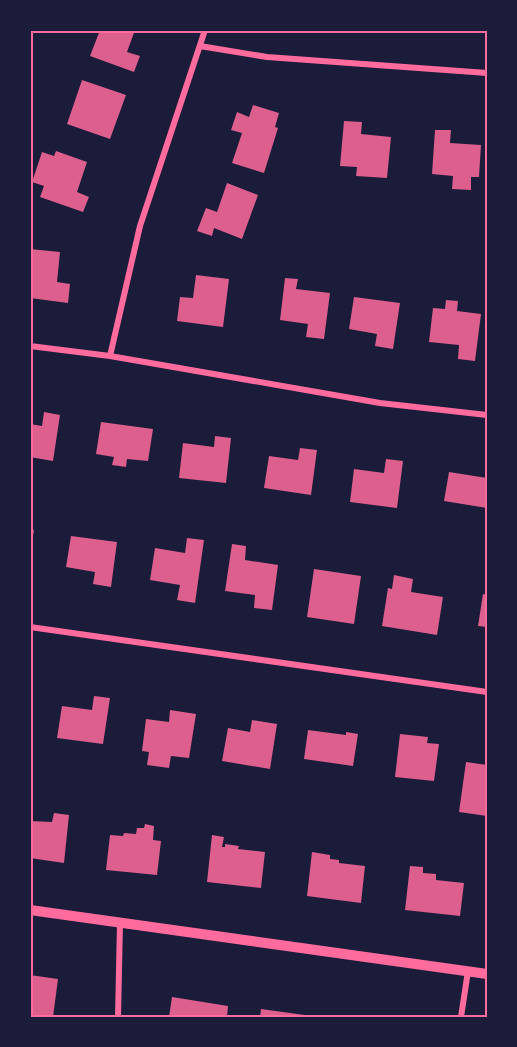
<svg xmlns="http://www.w3.org/2000/svg" width="517" height="1047" font-family="Signika,sans-serif">
<style>
.building{fill:#dd5f8e}
.lines{fill:none;stroke-linecap:round;stroke-linejoin:round}
.minor{stroke:#ff6b9d;stroke-width:6}
.tertiary{stroke:#ff6b9d;stroke-width:10}
.neatline{fill:none;stroke:#ff6b9d;stroke-width:2}
</style>
<rect width="100%" height="100%" fill="#1b1b3a"/>
<path class="building" d="M100 30H135L127 52 140 56 134 72 90 56Z
M82 80 126 95 110 139 67 124Z
M253 105 279 113 275 127 278 128 264 173 232 163 242 133 231 130 237 112 249 117Z
M344 121 362 122 361 134 391 137 387 178 356 176 357 167 340 166Z
M435 130H451L450 143 481 145 479 177H471V190L452 189 453 176 432 174Z
M56 151 87 162 77 192 89 197 83 212 40 197 44 186 32 182 42 152 54 156Z
M227 183 258 195 242 239 214 228 212 236 197 231 206 208 217 212Z
M30 249 60 252 57 282 70 284 68 303 30 298Z
M196 275 229 279 223 327 177 321 180 297 193 298Z
M285 278 298 279 296 289 330 293 324 339 306 337 308 324 280 320Z
M354 297 400 303 393 349 375 346 377 334 349 329Z
M446 300 458 301 457 311 481 314 475 361 458 359 459 345 429 342 433 308 445 309Z
M44 412 60 415 53 461 30 457V424L42 426Z
M101 422 153 429 148 461 127 459 126 467 112 465 114 457 96 454Z
M215 436 231 438 226 483 179 478 183 443 214 447Z
M300 448 317 450 311 495 264 488 269 456 298 460Z
M386 459 403 461 397 508 350 502 354 469 384 473Z
M449 472 487 478V508L444 501Z
M30 529 34 530 31 546H30Z
M71 536 117 542 111 587 93 584 95 572 66 567Z
M187 538 204 540 195 603 177 600 180 585 150 580 155 548 185 553Z
M232 544 246 546 245 560 278 565 272 610 254 608 255 595 225 591Z
M314 569 361 576 354 624 307 617Z
M394 575 413 579 411 592 443 597 437 635 382 626 388 588 392 589Z
M483 594 487 595V627L478 626Z
M94 696 110 698 103 744 57 738 62 706 92 710Z
M170 710 196 714 189 758 171 756 169 768 147 765 149 752 142 751 146 719 169 722Z
M252 720 277 724 270 769 222 761 228 728 250 732Z
M308 730 346 735V732L358 734 353 766 304 759Z
M400 734 428 737 427 743 439 744 434 781 395 777Z
M466 762 487 765V816L459 812Z
M54 813 69 815 64 863 30 858V821L52 822Z
M145 824 154 826 153 840 161 841 157 875 106 870 110 835 123 836 124 833 136 834 137 828H144Z
M212 835 224 837 222 847H225V844L239 846 238 849 265 852 261 888 207 882Z
M312 852 330 855V859L339 860V863L365 866 361 903 307 896Z
M410 866 423 867V873L436 874V880L464 883 460 916 405 910Z
M30 975 58 979 53 1017H30Z
M172 997 228 1006 227 1017H169Z
M261 1009 312 1016 311 1017H260Z"/>
<g class="lines">
<path class="minor" d="M200 46 267 57 487 73
M30 346 110 356 380 403 487 415
M110 356 140 226 205 30
M30 627 487 692
M118 1017 120 923
M461 1017 468 971"/>
<path class="tertiary" d="M30 910 487 974"/>
</g>
<rect width="517" height="1047" fill="none" stroke="#1b1b3a" stroke-width="63"/>
<rect x="32" y="32" width="454" height="984" class="neatline"/>
</svg>
